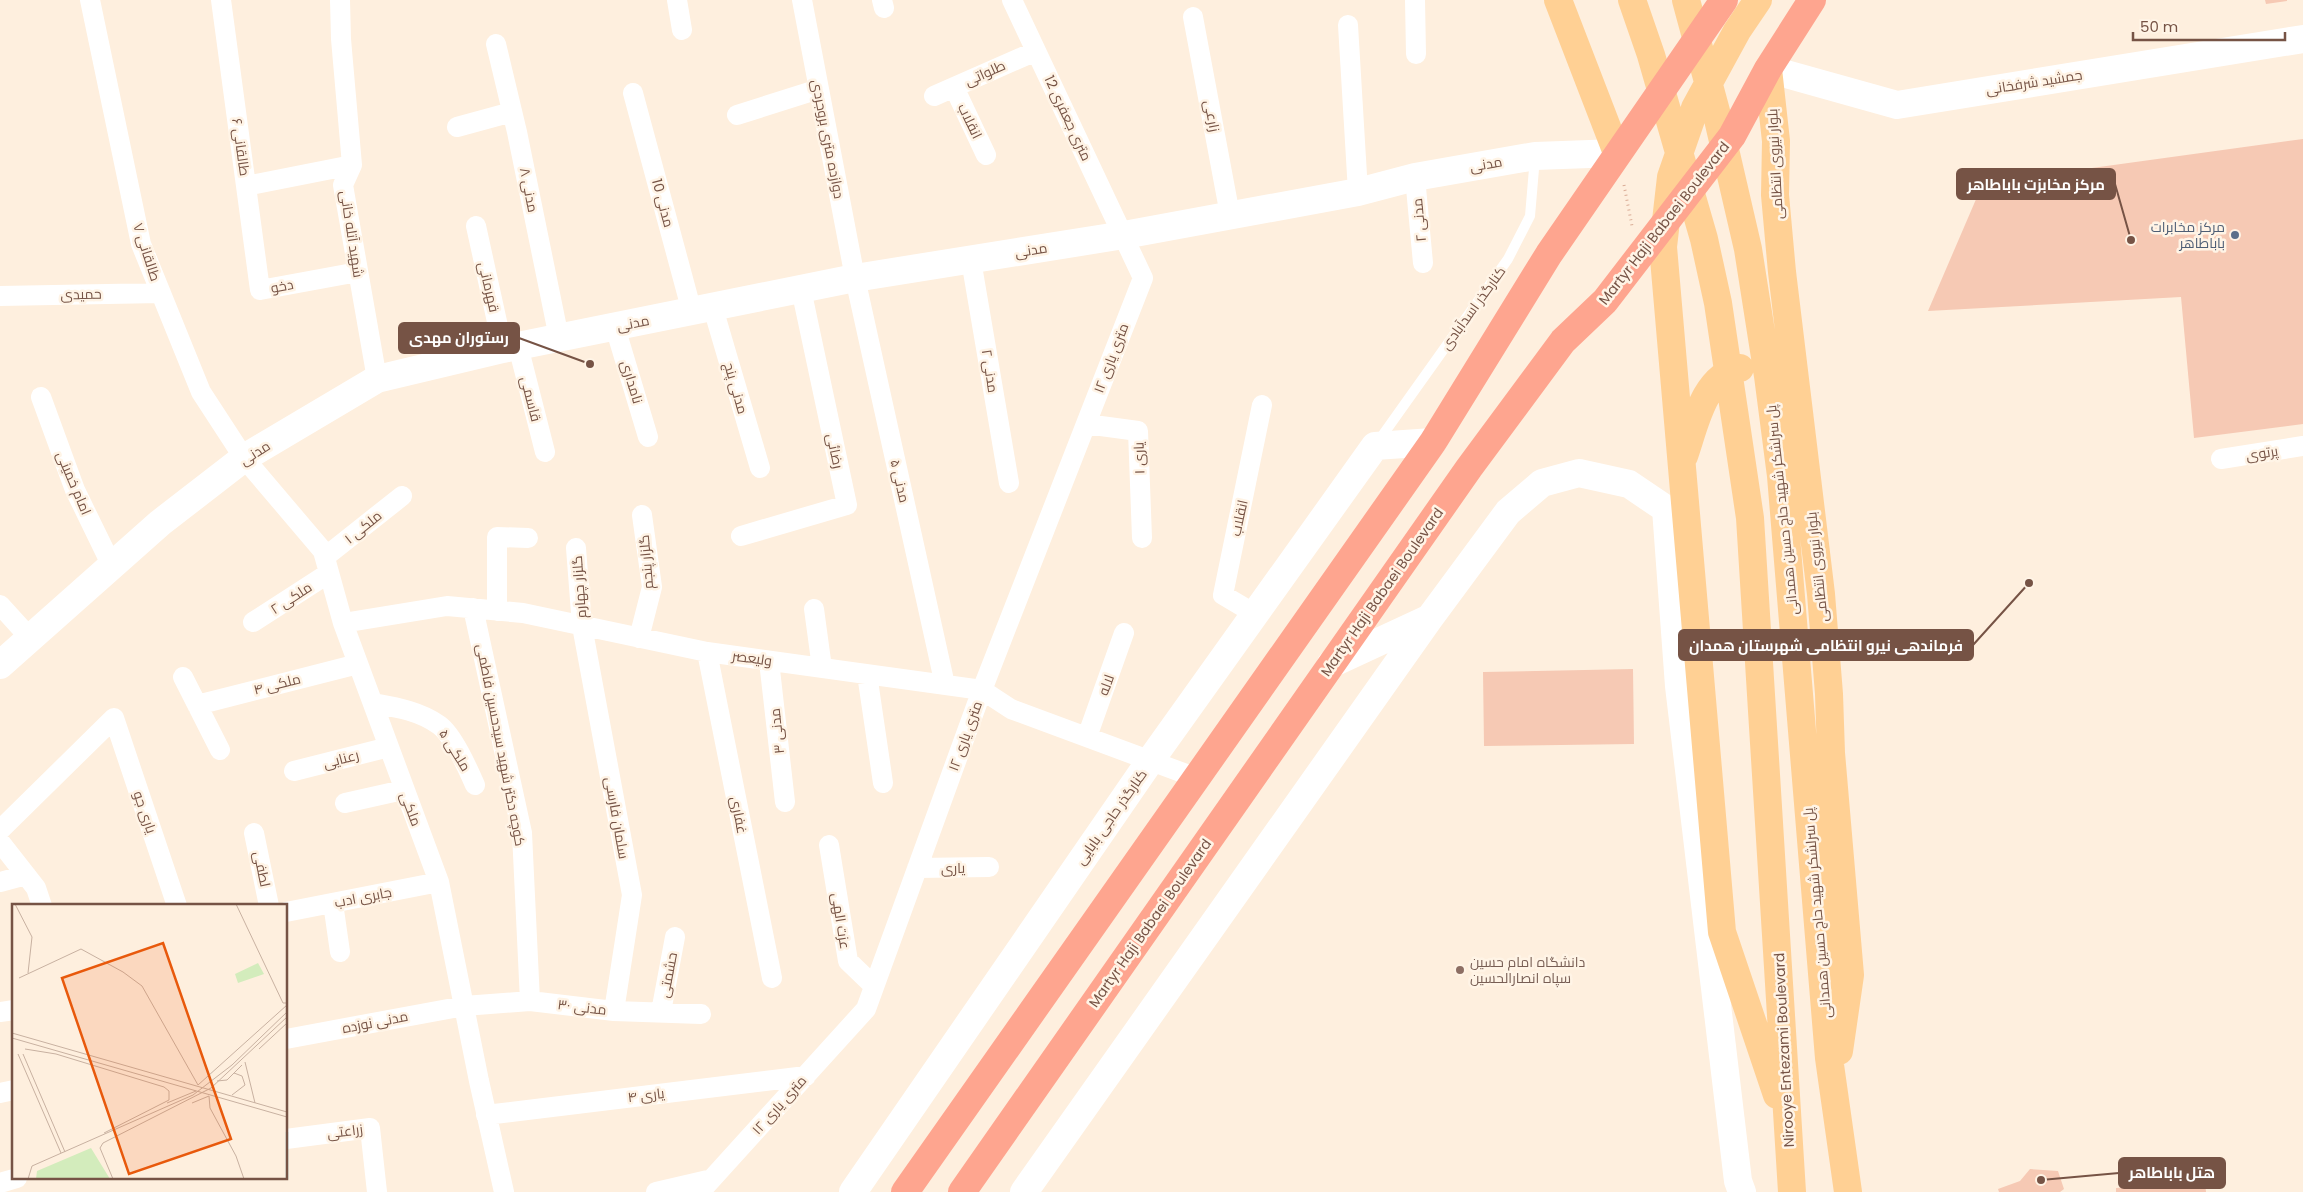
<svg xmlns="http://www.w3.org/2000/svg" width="2303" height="1192" font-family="Poppins,Cairo,sans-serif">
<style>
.building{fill:#f6c9b4}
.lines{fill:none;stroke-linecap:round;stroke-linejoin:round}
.path{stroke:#daad97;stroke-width:3;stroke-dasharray:1 4;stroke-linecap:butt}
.lane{stroke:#fff;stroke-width:10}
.street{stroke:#fff;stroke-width:20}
.secondary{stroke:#fff;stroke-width:28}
.primary{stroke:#ffd094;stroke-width:28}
.highway{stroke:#fea58f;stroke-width:28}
.service-dot{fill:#5c6f8a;stroke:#fff4e6;stroke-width:2}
.education-dot{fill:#8d6e63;stroke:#fff4e6;stroke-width:2}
.labels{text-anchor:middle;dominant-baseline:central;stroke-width:5;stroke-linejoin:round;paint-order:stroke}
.street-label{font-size:14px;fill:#765345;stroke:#fff4e6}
.service-label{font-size:14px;fill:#4e5e75;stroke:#fff4e6;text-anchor:end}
.education-label{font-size:14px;fill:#785e54;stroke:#fff4e6;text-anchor:start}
.inset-river{fill:none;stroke:#b2e4e9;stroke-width:2.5}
.inset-road{fill:none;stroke:#c8b1a1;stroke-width:1}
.view{fill:#e8590c;fill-opacity:0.15;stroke:#e8590c;stroke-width:2.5}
.inset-edge{fill:none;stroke:#765345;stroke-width:2.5}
.leader{fill:none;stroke:#765345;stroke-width:2}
.callout-dot{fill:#765345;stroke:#fff4e6;stroke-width:2}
.callout{fill:#765345;stroke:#765345;stroke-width:2}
.callout-label{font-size:15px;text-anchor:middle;font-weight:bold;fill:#fff}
</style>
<rect width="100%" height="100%" fill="#feefde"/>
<path class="building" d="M2265 0H2287V1L2266 4Z
M2303 139V424L2194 438 2181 297 1928 311 1983 183Z
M1633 669 1634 744 1484 746 1483 672Z
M2030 1169 2058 1171 2064 1189 2060 1192H1999L1998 1189 2020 1181Z
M2205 1182 2206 1192H2116V1188Z"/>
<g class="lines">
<path class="path" d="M1624 185 1632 226"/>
<path class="lane" d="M1377 443 1508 259 1530 216 1535 157"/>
<path class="street" d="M90 0 141 244 201 392 244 458 323 551 343 623 439 882 479 1081 504 1192
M221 0 246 186 352 165
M340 0 341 39 352 165 343 185 377 379
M677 0 682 30
M802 0 855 278 945 685
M882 0 884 8
M1415 0 1416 54
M1193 17 1230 215
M1348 25 1358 192
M496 44 517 132 559 338
M954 87 986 155
M633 93 692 312
M934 96 1036 51
M737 115 819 89
M457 127 512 112
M1415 177 1423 263
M246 186 260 290 358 272
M476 226 503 349
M971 260 1009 483
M0 296 161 293
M713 308 760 468
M615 327 648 437
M518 346 545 452
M41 397 75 490 112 566
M1086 424 1138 431 1142 538
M2221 459 2303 446
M741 536 847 505 801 289
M576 548 582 626 632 895 614 1011
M325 557 402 496
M0 605 30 638
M473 608 522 833 530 1001
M814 609 822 668
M497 611V537L528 538
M1255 614 1223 595 1262 405
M253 622 329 573
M343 623 447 606 523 613 707 652 982 690 1011 709 1197 778
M639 638 652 587 642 515
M707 652 772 978
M769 661 785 802
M867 674 883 783
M183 677 220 750
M373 703C395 707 420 711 439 725 453 735 468 769 475 785
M197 705 358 664
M1087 737 1124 633
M294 771 389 747
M345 803 403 790
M0 830 114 718 177 906
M254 833 269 906
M0 842 36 888 42 906
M829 845 848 961 874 986
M917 868 989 867
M0 882 26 875
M333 903 340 952
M286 912 439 882
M0 1012 14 1010
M661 1012 675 937
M286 1039 464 1006 530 1001 614 1011 701 1014
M0 1093 14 1090
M486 1115 806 1076
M286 1139 370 1128 377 1192
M0 1183 17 1178
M656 1192 712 1179
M700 1192 866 1009 982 690 1143 278 1012 0"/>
<path class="secondary" d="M1768 69 1897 105 2303 39
M1331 664 1428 619
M0 665 160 523 244 458 377 379 503 349 855 278 1124 235 1358 192 1415 177 1535 156 1617 153
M853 1192 1150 761 1375 446 1433 442
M1024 1192 1429 619 1508 512 1542 483 1579 473 1629 484 1666 509 1679 686 1738 1181 1742 1192"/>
<path class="primary" d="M1558 0 1617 153
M1632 0 1651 55 1704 239 1718 303 1750 518 1792 1192
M1686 0 1717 115 1748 249 1768 376 1781 476 1829 1058 1848 1192
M1758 0 1737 31 1695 108 1671 177 1663 247 1722 932 1777 1095
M1768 69 1776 141 1775 195 1782 272 1821 594 1829 694 1831 753 1850 975 1839 1051
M1684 456C1695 425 1703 377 1740 368"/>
<path class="highway" d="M905 1192 1433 442 1549 254 1724 0
M962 1192 1469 468 1563 341 1605 301 1732 136 1768 69 1812 0"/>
</g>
<circle class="service-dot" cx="2235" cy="235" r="5"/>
<circle class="education-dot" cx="1460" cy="970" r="5"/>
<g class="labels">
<g class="street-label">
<text transform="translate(985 73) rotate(-24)">طلواتی</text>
<text transform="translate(2034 82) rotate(-9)">جمشید شرفخانی</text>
<text transform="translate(1212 116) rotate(79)">زارعی</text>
<text transform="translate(1068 118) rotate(65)">12 متری جعفری</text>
<text transform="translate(970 121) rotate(64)">انقلاب</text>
<text transform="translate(828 139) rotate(79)">دوازده متری بروجردی</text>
<text transform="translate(241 147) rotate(82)">طالقانی ۶</text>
<text transform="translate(1486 164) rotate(-10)">مدنی</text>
<text transform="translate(1775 164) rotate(-93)">بلوار نیروی انتظامی</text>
<text transform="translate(529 190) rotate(79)">مدنی ۸</text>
<text transform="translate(663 203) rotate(75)">مدنی 10</text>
<text transform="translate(1419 220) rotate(-95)">مدنی ۲</text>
<text transform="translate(1664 223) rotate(-52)">Martyr Haji Babaei Boulevard</text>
<text transform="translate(352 234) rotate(81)">شهید آتله خانی</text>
<text transform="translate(1031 250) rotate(-9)">مدنی</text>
<text transform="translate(147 252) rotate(72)">طالقانی ۷</text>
<text transform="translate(282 286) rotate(-11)">دخو</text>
<text transform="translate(489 287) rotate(77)">قهرمانی</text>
<text transform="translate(81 294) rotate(-1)">حمیدی</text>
<text transform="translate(1473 308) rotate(-54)">کنارگذر اسدآبادی</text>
<text transform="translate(633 323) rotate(-11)">مدنی</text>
<text transform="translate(1111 358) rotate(-69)">۱۲ متری یاری</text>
<text transform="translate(990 371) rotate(81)">مدنی ۲</text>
<text transform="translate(632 382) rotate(73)">نامداری</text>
<text transform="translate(736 388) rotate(74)">مدنی پنج</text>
<text transform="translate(531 399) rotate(76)">قاسمی</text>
<text transform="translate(835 451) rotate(78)">رضائی</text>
<text transform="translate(255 453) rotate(-32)">مدنی</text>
<text transform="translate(2262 453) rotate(-9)">پرتوی</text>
<text transform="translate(1139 458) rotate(-92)">یاری ۱</text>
<text transform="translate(900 481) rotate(77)">مدنی ۵</text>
<text transform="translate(74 483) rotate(67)">امام خمینی</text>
<text transform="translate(1782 510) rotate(-96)">پل سرلشکر شهید حاج حسین همدانی</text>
<text transform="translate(1239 518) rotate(-78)">انقلاب</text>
<text transform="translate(363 527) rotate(-39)">ملکی ۱</text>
<text transform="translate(646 562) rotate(-95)">گلزار پنجم</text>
<text transform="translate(1817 567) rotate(-96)">بلوار نیروی انتظامی</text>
<text transform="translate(579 587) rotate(-94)">گلزار چهارم</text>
<text transform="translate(1382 592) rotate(-55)">Martyr Haji Babaei Boulevard</text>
<text transform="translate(291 598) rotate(-33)">ملکی ۲</text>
<text transform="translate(752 658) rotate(8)">ولیعصر</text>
<text transform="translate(277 684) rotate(-14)">ملکی ۴</text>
<text transform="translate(1106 685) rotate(-70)">لاله</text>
<text transform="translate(777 731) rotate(-96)">مدنی ۳</text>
<text transform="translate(965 736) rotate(-70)">۱۲ متری یاری</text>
<text transform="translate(501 745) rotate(79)">کوچه دکتر شهید سیدحسین فاطمی</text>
<text transform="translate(455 750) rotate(58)">ملکی ۵</text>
<text transform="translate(341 759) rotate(-15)">رعنایی</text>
<text transform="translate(411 809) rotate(69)">ملکی</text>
<text transform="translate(145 812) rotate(71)">یاری جو</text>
<text transform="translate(739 815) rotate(79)">غفاری</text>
<text transform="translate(1111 817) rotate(-55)">کنارگذر حاجی بابایی</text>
<text transform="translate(617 818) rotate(80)">سلمان فارسی</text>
<text transform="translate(953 868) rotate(-1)">یاری</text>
<text transform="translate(262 869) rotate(78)">لطفی</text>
<text transform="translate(363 897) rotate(-11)">جابری ادب</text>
<text transform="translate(1817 913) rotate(-95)">پل سرلشکر شهید حاج حسین همدانی</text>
<text transform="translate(841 921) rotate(81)">عزت الهی</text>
<text transform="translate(1150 923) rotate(-55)">Martyr Haji Babaei Boulevard</text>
<text transform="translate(668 975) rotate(-79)">حشمتی</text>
<text transform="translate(582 1007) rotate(7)">مدنی ۳۰</text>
<text transform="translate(375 1022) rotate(-11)">مدنی نوزده</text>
<text transform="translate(1784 1050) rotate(-93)">Nirooye Entezami Boulevard</text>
<text transform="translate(646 1095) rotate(-7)">یاری ۴</text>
<text transform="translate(779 1105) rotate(-48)">۱۲ متری یاری</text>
<text transform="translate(345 1131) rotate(-7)">زراعتی</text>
</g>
<g class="service-label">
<text x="2225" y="227">مرکز مخابرات<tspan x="2225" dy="16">باباطاهر</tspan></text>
</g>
<g class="education-label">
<text x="1470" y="962">دانشگاه امام حسین<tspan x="1470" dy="16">سپاه انصارالحسین</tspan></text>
</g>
</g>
<g transform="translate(12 904)">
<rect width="275" height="275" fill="#feefde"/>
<path d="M246 59 252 70 226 79 223 70ZM79 244 98 275H24L25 267Z" fill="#d3ecbc"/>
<path class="inset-river" d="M275 275V228"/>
<path class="inset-road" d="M3 0 20 33 16 69M224 0 271 99H275M7 74 69 45 111 68 130 82 186 181 275 101M0 129 275 208M0 134 275 213M13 145 44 150 152 183 157 187V196L92 229M247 145 275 119M6 150 49 249M11 150 53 248M233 158 243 199M205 177 215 176 230 161M220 191 233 181 230 172 222 169M155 199 184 187M180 199 197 192 198 204 224 252 232 275M16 275 20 262 181 191 220 161 275 108M101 275 88 244 91 239 199 184 275 113"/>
<path class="view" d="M151 39 219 235 117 270 50 74Z"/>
<rect width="275" height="275" class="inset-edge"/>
</g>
<path class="leader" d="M2131 240L2115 184M590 364L519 338M2029 583L1973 645M2041 1180L2119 1173"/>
<g class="callout-dot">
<circle cx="2131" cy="240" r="5"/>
<circle cx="590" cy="364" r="5"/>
<circle cx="2029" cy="583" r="5"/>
<circle cx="2041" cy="1180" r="5"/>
</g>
<g class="callout">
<rect x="1957" y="169" width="158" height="30" rx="5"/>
<rect x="399" y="323" width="120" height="30" rx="5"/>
<rect x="1679" y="630" width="294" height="30" rx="5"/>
<rect x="2119" y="1158" width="106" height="30" rx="5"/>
</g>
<g class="callout-label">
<text x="2036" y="190">مرکز مخابزت باباطاهر</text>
<text x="459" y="343">رستوران مهدی</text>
<text x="1826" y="651">فرماندهی نیرو انتظامی شهرستان همدان</text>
<text x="2172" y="1178">هتل باباطاهر</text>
</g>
<path d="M2133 32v8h152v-8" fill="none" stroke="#765345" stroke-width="2.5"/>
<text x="2140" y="32" font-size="15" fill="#765345" stroke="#fff4e6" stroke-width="4" paint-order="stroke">50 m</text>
</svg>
